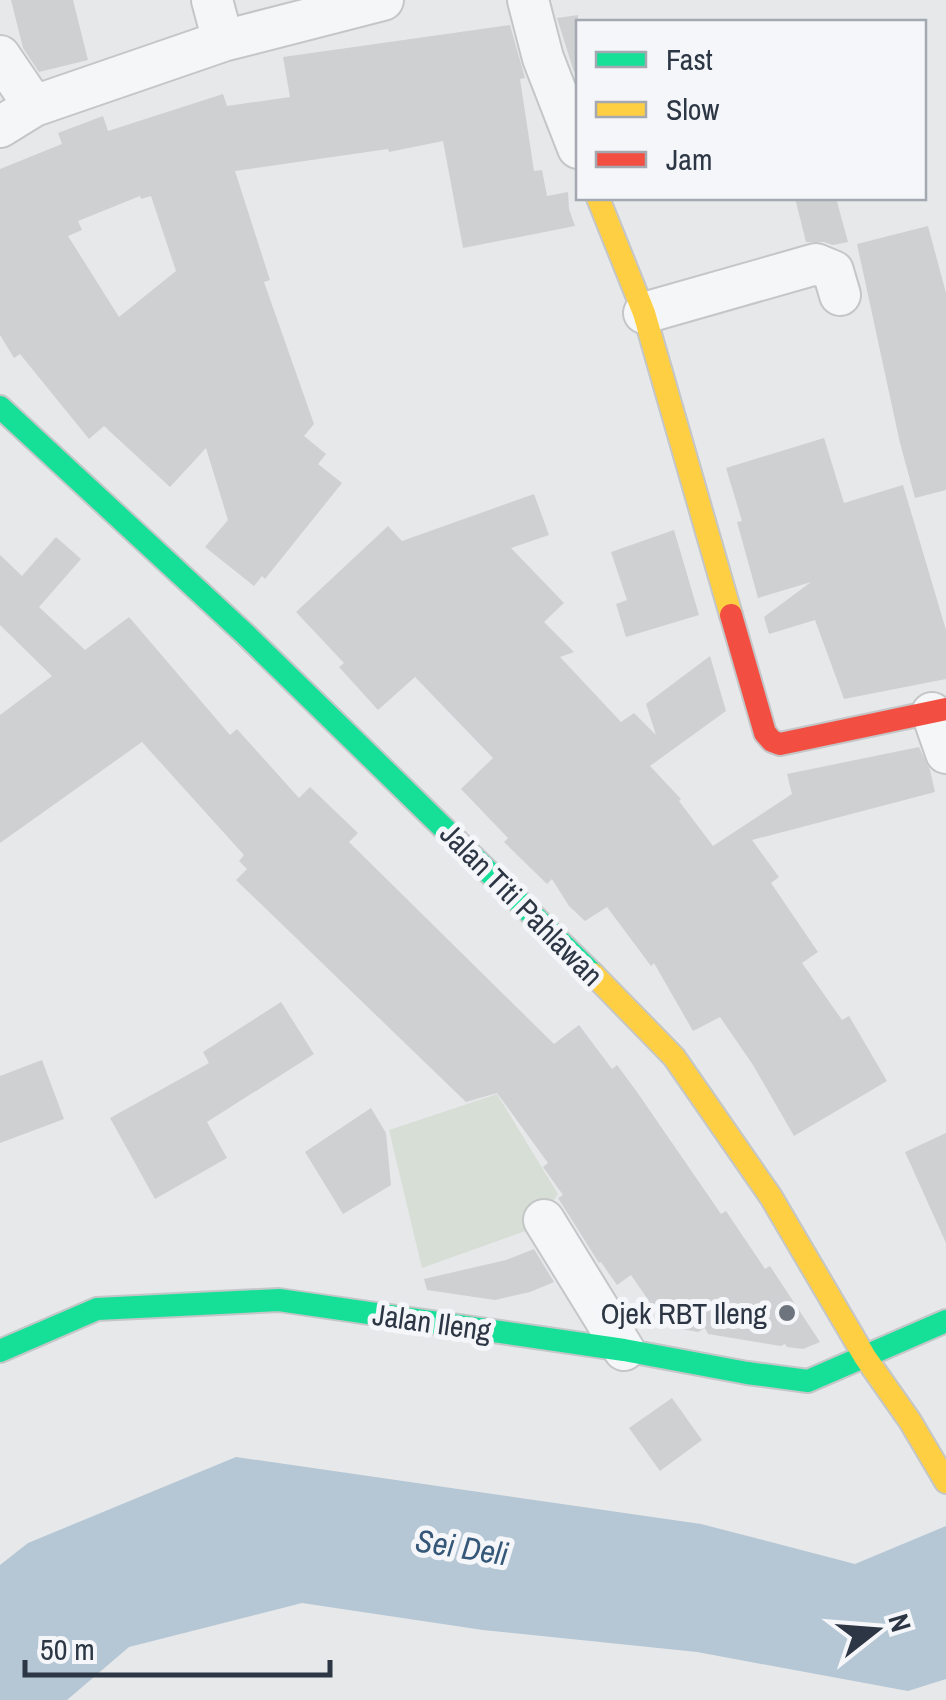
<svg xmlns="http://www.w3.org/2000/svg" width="946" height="1700" font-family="'Archivo Narrow',sans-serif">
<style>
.green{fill:#d7ded6}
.water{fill:#b5c6d4}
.building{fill:#ced0d2;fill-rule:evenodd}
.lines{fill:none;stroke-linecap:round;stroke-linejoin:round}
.street-casing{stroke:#c4c6c8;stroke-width:44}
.fast-casing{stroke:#c4c6c8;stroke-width:26}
.slow-casing{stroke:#c4c6c8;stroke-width:26}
.jam-casing{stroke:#c4c6c8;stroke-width:26}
.street{stroke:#f5f6f7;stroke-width:40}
.fast{stroke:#16e098;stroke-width:22}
.slow{stroke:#ffcf43;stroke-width:22}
.jam{stroke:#f24e42;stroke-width:22}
.poi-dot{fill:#6d747e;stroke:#f4f6f9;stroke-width:4}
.labels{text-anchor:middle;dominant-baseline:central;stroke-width:10;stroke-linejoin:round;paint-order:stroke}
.street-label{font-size:30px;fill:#2c3644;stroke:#f4f6f9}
.poi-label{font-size:30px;fill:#2c3644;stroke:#f4f6f9;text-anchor:end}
.water-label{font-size:32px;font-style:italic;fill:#365878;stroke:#f4f6f9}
</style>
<rect width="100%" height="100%" fill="#e6e8ea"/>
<path class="green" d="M497 1094 558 1194 534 1228 422 1268 389 1130Z"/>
<path class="water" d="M236 1457 701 1524 855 1564 946 1526V1679L908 1691 697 1652 483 1630 302 1603 129 1647 67 1700H0V1565L28 1543Z"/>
<path class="building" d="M11 0H73L88 60 39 72 23 48Z
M578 15V71L574 72 557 18Z
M510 25 525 78 520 79 534 171 542 170 547 196 568 192 569 209 575 226 463 248 443 141 389 152 388 149 235 171 270 280 264 282 314 424 304 436 326 454 318 464 342 483 265 579 262 576 254 586 205 547 228 520 206 448 170 487 104 426 89 439 20 354 14 358 0 335V169L62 144 58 133 103 116 108 131 223 94 227 106 290 97 283 57ZM140 196 141 199 151 196 176 271 119 317 68 236 82 230 78 221Z
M795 198H836L848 242 833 245 824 242H806Z
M928 226 946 293V490L915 498 900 443 857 244Z
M824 438 844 503 903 485 946 630V679L844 699 815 620 769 634 764 617 811 582 758 598 737 522 742 521 726 468Z
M534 494 549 535 511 548 564 603 544 622 574 652 560 657 621 722 634 713 656 735 646 704 710 656 726 711 650 766 681 799 679 801 713 846 792 794 787 774 919 747 930 770 935 792 752 840 779 877 771 883 818 952 802 963 842 1020 849 1016 887 1081 794 1136 753 1065 720 1017 693 1031 654 963 651 966 607 907 585 921 569 906 552 879 547 884 504 842 508 838 461 789 493 758 415 677 378 710 339 667 344 663 296 612 388 526 402 541Z
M674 530 699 615 626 637 616 604 627 600 611 552Z
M56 537 81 559 39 607 85 650 129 617 230 735 237 729 299 798 310 787 358 833 349 842 554 1044 579 1025 612 1069 617 1065 637 1092 721 1214 726 1211 765 1269 770 1266 820 1342 803 1349 787 1347 785 1344 781 1346 708 1334 705 1328 698 1332 671 1327 662 1312 658 1314 631 1275 617 1285 601 1262 599 1263 558 1198 563 1195 543 1167 548 1163 497 1093 466 1102 236 880 247 869 239 861 244 855 142 742 0 843V715L52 676 0 625V555L22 576Z
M281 1002 314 1054 207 1122 227 1158 155 1199 110 1118 209 1063 203 1052Z
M42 1060 64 1119 0 1143V1076Z
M371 1108 386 1133 391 1185 343 1214 305 1152Z
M946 1133V1243L905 1152Z
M534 1249 554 1282 530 1292 495 1300 427 1290 424 1279 506 1260Z
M672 1398 702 1440 660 1471 629 1428Z"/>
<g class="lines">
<defs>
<path id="street" d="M212 0 223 41
M528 0 543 58 578 148
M0 56 34 106
M0 127 34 106 223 41 383 0
M644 313 816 264 833 271 840 295
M932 713 946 753
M544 1220 624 1350"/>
<path id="fast" d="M0 407 244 633 593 974
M0 1351 97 1309 279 1300 624 1350 747 1373 808 1381 946 1321"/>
<path id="slow" d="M598 198 644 313 731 615
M593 974 674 1057 771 1197 865 1357 910 1421 946 1482"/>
<path id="jam" d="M731 615 765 733 772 741 780 744 946 709"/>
</defs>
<use href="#street" class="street-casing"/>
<use href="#fast" class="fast-casing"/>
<use href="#slow" class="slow-casing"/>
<use href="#jam" class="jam-casing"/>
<use href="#street" class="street"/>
<use href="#fast" class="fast"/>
<use href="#slow" class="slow"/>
<use href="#jam" class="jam"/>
</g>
<circle class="poi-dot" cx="787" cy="1313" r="10"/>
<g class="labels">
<g class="street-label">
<text transform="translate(522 904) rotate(45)">Jalan Titi Pahlawan</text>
<text transform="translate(432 1322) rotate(8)">Jalan Ileng</text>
</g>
<g class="poi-label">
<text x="767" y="1313">Ojek RBT Ileng</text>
</g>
<g class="water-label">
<text transform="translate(462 1547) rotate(9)">Sei Deli</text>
</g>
</g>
<rect x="576" y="20" width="350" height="180" fill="#f4f6f9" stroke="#a4a9b1" stroke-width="2.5"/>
<rect x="596" y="52" width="50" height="15" fill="#16e098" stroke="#a4a9b1" stroke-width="2.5"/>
<text x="666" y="70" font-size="30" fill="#2c3644">Fast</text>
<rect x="596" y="102" width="50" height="15" fill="#ffcf43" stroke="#a4a9b1" stroke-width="2.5"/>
<text x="666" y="120" font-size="30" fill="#2c3644">Slow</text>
<rect x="596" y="152" width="50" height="15" fill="#f24e42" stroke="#a4a9b1" stroke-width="2.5"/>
<text x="666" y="170" font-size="30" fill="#2c3644">Jam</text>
<g transform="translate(876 1630) rotate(73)" stroke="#f4f6f9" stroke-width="8" paint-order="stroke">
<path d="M0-8L18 38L0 25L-18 38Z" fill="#2c3644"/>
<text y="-15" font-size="28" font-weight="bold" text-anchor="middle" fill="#2c3644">N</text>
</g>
<path d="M25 1660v15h305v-15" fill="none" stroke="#2c3644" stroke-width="5"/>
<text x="40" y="1660" font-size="30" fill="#2c3644" stroke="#f4f6f9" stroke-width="8" paint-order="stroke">50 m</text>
</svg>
